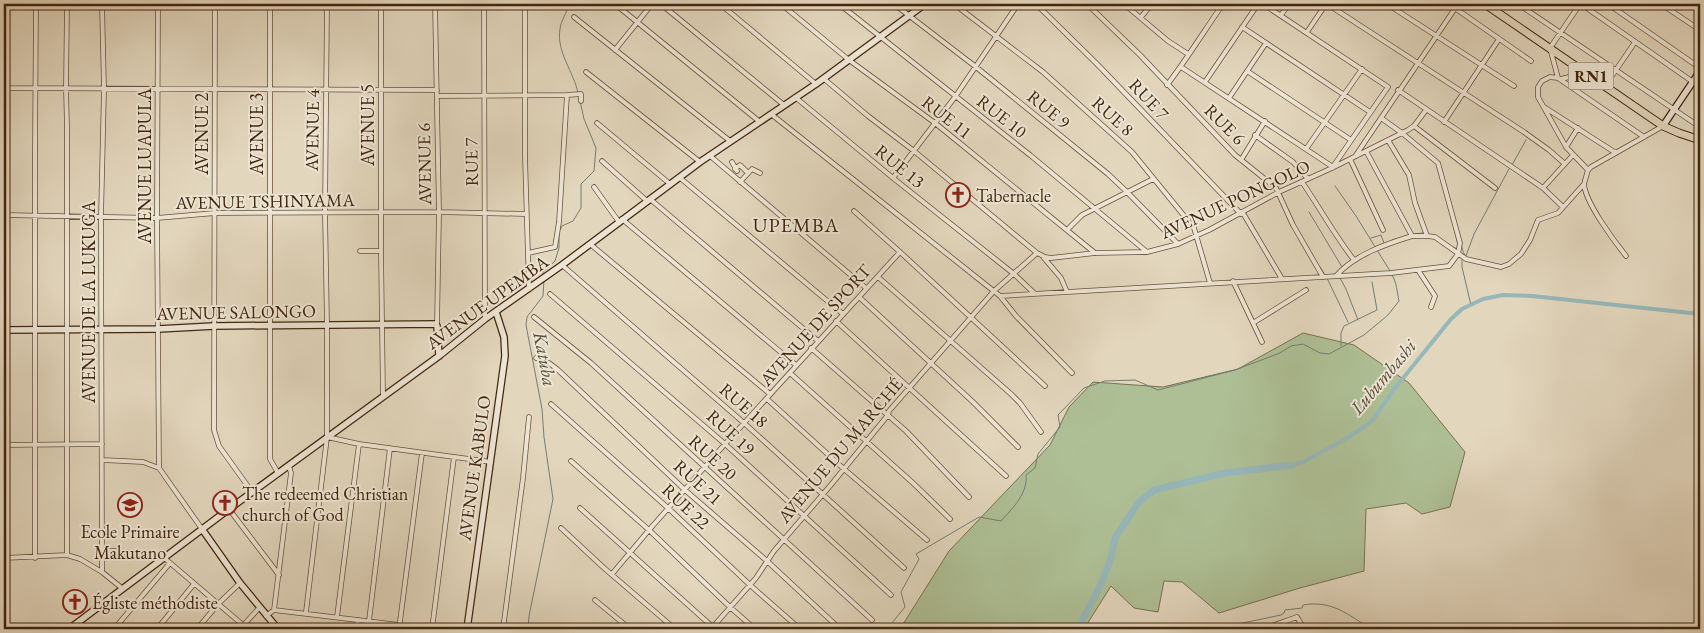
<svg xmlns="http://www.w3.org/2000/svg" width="1704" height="633" font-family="'EB Garamond',serif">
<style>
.green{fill:#aebf95;stroke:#787250}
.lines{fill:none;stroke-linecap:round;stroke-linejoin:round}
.stream{stroke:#757d74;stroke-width:1}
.canal{stroke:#97b7b9;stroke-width:4}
.river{stroke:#97b7b9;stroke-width:7}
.street-casing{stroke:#6a5238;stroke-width:5.5}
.secondary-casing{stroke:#42260c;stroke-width:8}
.highway-casing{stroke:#42260c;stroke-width:9}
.street{stroke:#ece4d4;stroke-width:4}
.secondary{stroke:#ece4d4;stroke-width:5.5}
.highway{stroke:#e2d6bd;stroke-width:7}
.labels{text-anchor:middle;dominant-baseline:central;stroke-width:4;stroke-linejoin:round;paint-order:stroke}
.shield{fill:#ece4d4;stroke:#755f48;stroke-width:1}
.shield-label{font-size:16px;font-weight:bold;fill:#42260c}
.street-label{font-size:18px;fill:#42260c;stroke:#ece4d4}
.poi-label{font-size:18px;fill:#42260c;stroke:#ece4d4;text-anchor:start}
.water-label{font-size:19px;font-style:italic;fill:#574a37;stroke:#ece4d4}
.quarter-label{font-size:20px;letter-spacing:1px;fill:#42260c;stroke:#ece4d4}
</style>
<rect width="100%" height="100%" fill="#e2d6bd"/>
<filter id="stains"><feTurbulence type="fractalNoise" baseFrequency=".004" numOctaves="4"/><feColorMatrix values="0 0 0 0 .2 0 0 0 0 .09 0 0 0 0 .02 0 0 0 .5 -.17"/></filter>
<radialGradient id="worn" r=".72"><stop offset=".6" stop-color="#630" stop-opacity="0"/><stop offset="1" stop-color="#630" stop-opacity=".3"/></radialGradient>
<path class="green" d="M1303 333 1354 345 1409 383 1465 452 1450 507 1422 514 1406 503 1366 509 1364 571 1300 588 1219 613 1182 582 1164 581 1158 612 1134 608 1111 586 1084 629H900L949 551 1050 445 1069 407 1093 382 1163 387 1238 369Z"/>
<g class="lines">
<path class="stream" d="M569 4C567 13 561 20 560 29 556 52 574 72 578 93
M1512 165 1526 140
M1335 186 1356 216 1390 271
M1309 212 1342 267
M1452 220 1458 245
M1413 234 1423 233
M1459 234C1463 241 1460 249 1465 255
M1371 238 1381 235 1384 243
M1392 240 1407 236
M1450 246 1458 249
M1466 256 1474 234 1509 169
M1462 260V267L1471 305
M1320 267 1325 275
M543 276V272L555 261 559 248V232L562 226 573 221 581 208V184L594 171 596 148 584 119 580 101
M1327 278 1348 322
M1340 278 1346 289 1358 320
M1341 346V333L1344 326 1377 310 1372 282
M528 629 529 616 553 499 544 437 542 409 526 325 527 317 543 296 544 280
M887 629 905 607 901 592 919 559 916 554 979 517 1001 521C1013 508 1028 493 1026 475L1035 468 1038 454 1060 427 1058 415 1084 388 1105 381 1135 380 1158 390 1235 370 1280 353 1291 346 1303 344 1320 353 1329 354 1364 335 1388 315 1399 301C1397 292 1397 283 1392 275
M1199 629 1202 627 1208 629
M1221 629 1233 625 1281 615 1284 613 1285 610 1302 608 1303 605C1332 600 1347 614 1371 629"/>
<path class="canal" d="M1292 465 1303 462 1349 437 1372 421 1395 388 1451 319 1462 309 1483 299 1503 295 1532 296 1700 314"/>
<path class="river" d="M1078 629 1101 584 1110 561 1115 538 1139 502 1154 490 1225 473 1292 465"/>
<defs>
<path id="street" d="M102 4 104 89 101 217 102 572 123 589
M158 4 157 218 159 468 202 529
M215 4 214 430 219 446 252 492
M270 4V459L278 473
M381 4V251L383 396
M435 4 439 212 437 325
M484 4 485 319
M525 4V156L529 289
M615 4 760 122
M720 4 816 84
M781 4 849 60 935 123 1095 253
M839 4 1030 155 1147 252
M894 4 976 67 1108 174 1127 192 1178 244
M954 4 1043 72 1132 152 1194 228 1210 283
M1036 4 1097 64 1241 214
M1087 4 1140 55 1235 155 1276 188 1293 225 1323 277
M1124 4 1168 41 1188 54
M1263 4 1388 87 1332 168
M1327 4 1524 132 1549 150 1565 164
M1387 4 1514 86
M1449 4 1531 61
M1518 4 1700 127
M1580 4 1550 48 1558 78 1644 137
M1581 4 1693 82
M1608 4 1700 68
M1661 4 1700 30
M662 5 784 105
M1281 15 1289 4
M574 17 730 141
M1141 17 1152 4
M1242 27 1370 112
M1307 32 1326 4
M615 50 652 4
M1181 67 1333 167
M1247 71 1351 140
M586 72 700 162
M823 78 868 116 914 151 1037 253 1045 257 1051 258 1095 253 1147 252 1178 244 1209 230 1279 192 1332 168 1408 130 1414 126 1426 110
M1558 78 1550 77 1542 81 1538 87V97L1566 147 1588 170
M1561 79 1569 77 1576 67
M1205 82 1258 4
M1167 85C1187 59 1204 31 1223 4
M1605 86 1635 42
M4 88 437 90
M1398 90 1543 188 1563 207
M437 96 567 95 581 94V101
M795 97 893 178 1014 274 1034 293
M4 98V4
M1229 98 1266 43
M1544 107 1616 153
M771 114 1000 296 1391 273 1449 266 1458 254 1460 243 1438 163 1402 133 1381 118
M1444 122 1499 39
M597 123 670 184
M1414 126 1495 188
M1255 135 1293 162 1308 179
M1388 140 1409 175 1415 203 1427 236 1435 237 1466 259 1501 267 1509 264 1521 254 1530 240 1538 220 1558 213 1584 184 1588 170 1591 167 1663 126
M1566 147 1578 128
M1306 149 1362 69
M1366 151 1412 236H1427
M709 155 866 288
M1356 155 1458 4
M1350 159 1383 230
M1241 160 1265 121
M602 161 647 201
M732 162 737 171
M735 169 740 165 748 173
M679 177 843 314
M893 178 955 97 1018 4
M740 182 752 169 760 173
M1302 182C1320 208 1335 236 1354 260
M1584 184C1585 202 1614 241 1626 256
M594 187 619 222
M1543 188 1573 155
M650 199 818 341
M854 211 900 252 1045 386
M1243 213 1282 279
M4 215 157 218 215 213 439 212 526 214
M622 219 796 365
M1067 230 1082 215 1153 179
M590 244 770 394
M360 251H381
M528 253 555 247 559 222 567 95
M1044 258 1061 278 1067 292
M562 265 744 423 904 568
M1418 270 1435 296 1431 307
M1336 276C1354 255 1386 244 1412 236
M878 277 1011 394 1020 403 1041 432
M1233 281 1262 342
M550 294 725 444 891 595
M1000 296 1016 316 1072 373
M859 297 973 402 1018 447
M534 317 591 363 872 620
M836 321 1006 476
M1253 323 1306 290
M811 348 906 431 969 497
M536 358 549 363 557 369 685 490 767 561 840 629
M790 373 913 483 950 519
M767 399 844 469 927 540
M551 404 668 508 750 585 800 629
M327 437 359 444 491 462
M4 445 102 444
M103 460 143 462 159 468
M571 461 649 530 731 608 755 629
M580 508 715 629
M229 509 279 575
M561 528 604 568 675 629
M101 550 154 554 162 556 243 625
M67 555V127L66 88 67 4
M4 558 67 555 80 559 102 572
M35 558V152L36 4
M4 562V629
M612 574 649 530 725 444 900 252
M595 600 630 629
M274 610 291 473 289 466
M306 612 327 437V325L325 212 327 4
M266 616 274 610 399 625
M337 617 359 444
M369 621 390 448
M114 629 170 563
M157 629 194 584
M197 629 219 603 240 583
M240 629 259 608
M356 629 358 620
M399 629 422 453
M432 629 454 457
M503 629 523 478 529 417
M711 629 756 578 774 551 830 486 888 415 889 411 994 291 1037 253
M1263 629 1297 617 1304 629"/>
<path id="secondary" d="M1663 126 1700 71
M4 330 158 329 214 326 435 324 437 326 439 356
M202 529 240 583 278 629
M69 629 229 509 439 356 485 319 562 265 700 162 816 84 925 4
M467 629 505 356 504 337 496 312"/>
<path id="highway" d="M1485 4 1663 126 1679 133 1700 140"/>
</defs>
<use href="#street" class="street-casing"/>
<use href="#secondary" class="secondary-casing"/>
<use href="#highway" class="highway-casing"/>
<use href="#street" class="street"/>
<use href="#secondary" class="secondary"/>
<use href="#highway" class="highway"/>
</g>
<defs>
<symbol id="church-ring" viewBox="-11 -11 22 22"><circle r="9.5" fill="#ece4d4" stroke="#8f2418" stroke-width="1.5"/><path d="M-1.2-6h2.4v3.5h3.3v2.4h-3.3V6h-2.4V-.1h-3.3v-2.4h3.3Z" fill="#8f2418"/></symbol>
<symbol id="school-ring" viewBox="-11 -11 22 22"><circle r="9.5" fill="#ece4d4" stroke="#8f2418" stroke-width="1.5"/><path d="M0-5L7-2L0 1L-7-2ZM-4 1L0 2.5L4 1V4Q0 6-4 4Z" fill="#8f2418"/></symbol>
</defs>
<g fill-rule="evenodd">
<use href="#church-ring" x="944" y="181" width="28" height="28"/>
<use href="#church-ring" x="211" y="489" width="28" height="28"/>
<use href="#school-ring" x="116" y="491" width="28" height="28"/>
<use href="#church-ring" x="61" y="588" width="28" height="28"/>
</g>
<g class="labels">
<rect class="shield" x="1568.5" y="62.5" width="45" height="27" rx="4"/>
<g class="shield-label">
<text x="1591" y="76">RN1</text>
</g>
<g class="street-label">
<text transform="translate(1149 99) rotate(47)">RUE 7</text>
<text transform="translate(1049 109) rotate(39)">RUE 9</text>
<text transform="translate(1002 116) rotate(38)">RUE 10</text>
<text transform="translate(1113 116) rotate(42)">RUE 8</text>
<text transform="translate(947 117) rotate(38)">RUE 11</text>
<text transform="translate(1225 124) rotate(45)">RUE 6</text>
<text transform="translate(367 125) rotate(-90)">AVENUE 5</text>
<text transform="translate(312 130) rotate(-89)">AVENUE 4</text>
<text transform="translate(201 134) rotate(-90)">AVENUE 2</text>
<text transform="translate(256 134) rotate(-90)">AVENUE 3</text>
<text transform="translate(471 162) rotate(-91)">RUE 7</text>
<text transform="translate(424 164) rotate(-91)">AVENUE 6</text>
<text transform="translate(144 166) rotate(-90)">AVENUE LUAPULA</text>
<text transform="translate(900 166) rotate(39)">RUE 13</text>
<text transform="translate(1235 199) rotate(-25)">AVENUE PONGOLO</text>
<text transform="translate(265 201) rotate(-1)">AVENUE TSHINYAMA</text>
<text transform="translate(88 302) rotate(-90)">AVENUE DE LA LUKUGA</text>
<text transform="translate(487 302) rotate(-36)">AVENUE UPEMBA</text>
<text transform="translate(236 312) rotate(-1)">AVENUE SALONGO</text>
<text transform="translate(815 325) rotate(-48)">AVENUE DE SPORT</text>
<text transform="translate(744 405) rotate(41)">RUE 18</text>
<text transform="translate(731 432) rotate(42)">RUE 19</text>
<text transform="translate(840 450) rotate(-50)">AVENUE DU MARCHÉ</text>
<text transform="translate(713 457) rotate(42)">RUE 20</text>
<text transform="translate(474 468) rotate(-82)">AVENUE KABULO</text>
<text transform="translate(698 482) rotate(42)">RUE 21</text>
<text transform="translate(686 506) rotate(43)">RUE 22</text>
</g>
<g class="poi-label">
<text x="976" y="195">Tabernacle</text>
<text x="242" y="493">The redeemed Christian<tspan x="242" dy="21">church of God</tspan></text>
<text x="130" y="531" text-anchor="middle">Ecole Primaire<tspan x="130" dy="21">Makutano</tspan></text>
<text x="92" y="602">Égliste méthodiste</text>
</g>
<g class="water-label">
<text transform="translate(545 359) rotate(79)">Katuba</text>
<text transform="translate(1383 377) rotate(-50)">Lubumbashi</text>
</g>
<g class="quarter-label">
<text x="796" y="225">UPEMBA</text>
</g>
</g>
<rect width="1704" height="633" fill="none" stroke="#e2d6bd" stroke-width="20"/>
<rect x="5" y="5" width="1694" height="623" fill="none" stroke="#42260c" stroke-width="2.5"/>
<rect x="10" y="10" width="1684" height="613" fill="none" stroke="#42260c"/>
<rect width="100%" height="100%" filter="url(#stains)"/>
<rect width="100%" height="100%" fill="url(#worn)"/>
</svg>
